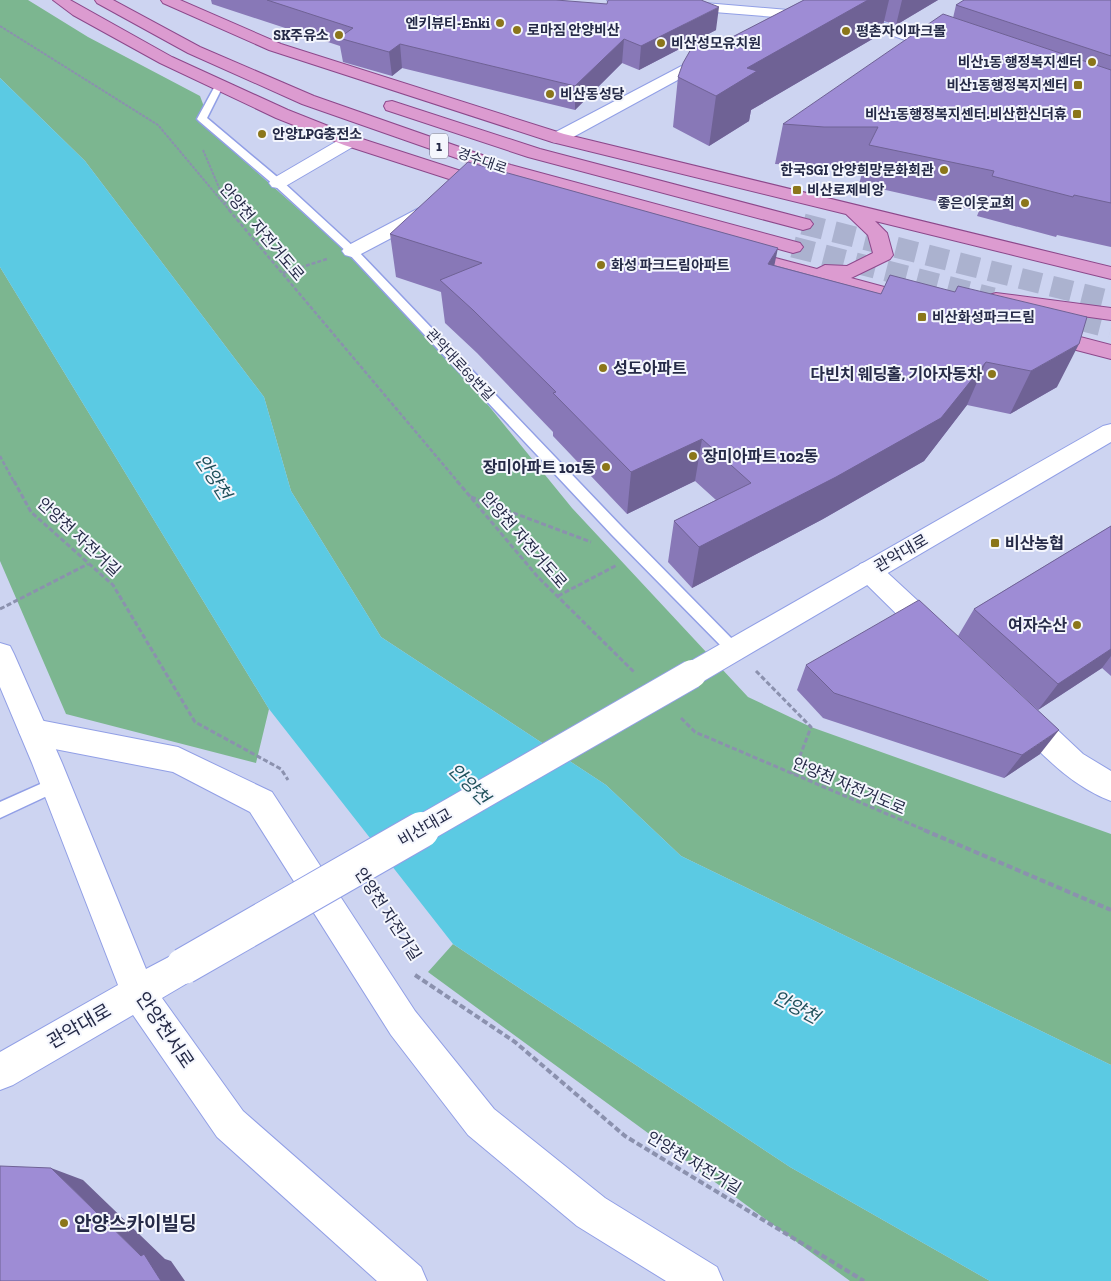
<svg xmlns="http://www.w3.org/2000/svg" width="1111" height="1281" font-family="'Zilla Slab','Noto Sans KR',serif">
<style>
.green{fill:#7cb690}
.water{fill:#5bcae3}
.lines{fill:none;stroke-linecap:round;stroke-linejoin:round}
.primary-tunnel{stroke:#abb2cf;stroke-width:21;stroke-dasharray:21 11;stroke-linecap:butt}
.service-casing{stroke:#919fe6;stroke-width:3}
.minor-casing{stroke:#919fe6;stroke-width:2}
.tertiary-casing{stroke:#919fe6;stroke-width:2}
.primary-casing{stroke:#8c488b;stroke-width:2}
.path-far3{stroke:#8b91ae;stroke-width:2;stroke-dasharray:3 1;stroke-linecap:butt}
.path-far2{stroke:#8b91ae;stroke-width:2.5;stroke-dasharray:4 2;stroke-linecap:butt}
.path-far1{stroke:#8b91ae;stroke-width:3;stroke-dasharray:5 2.5;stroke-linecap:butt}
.path{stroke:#8b91ae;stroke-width:4;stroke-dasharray:6 3;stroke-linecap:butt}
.service{fill:#fff;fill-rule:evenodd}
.minor{fill:#fff;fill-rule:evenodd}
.tertiary{fill:#fff;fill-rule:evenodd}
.primary{fill:#dc9bd0;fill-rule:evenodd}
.tertiary-bridge-far1-casing{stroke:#919fe6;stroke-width:30;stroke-linecap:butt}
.tertiary-bridge-casing{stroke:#919fe6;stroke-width:38;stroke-linecap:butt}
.tertiary-bridge-far1{stroke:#fff;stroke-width:28}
.tertiary-bridge{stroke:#fff;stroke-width:36}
.wall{fill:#8878b7}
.shaded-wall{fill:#6f6295}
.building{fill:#9e8cd5;stroke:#6f6295}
.poi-dot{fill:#8b761a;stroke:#f4f6fd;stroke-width:2}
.labels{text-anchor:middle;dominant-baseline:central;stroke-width:4;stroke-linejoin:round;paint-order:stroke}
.far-poi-label{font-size:14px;font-weight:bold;fill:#252a47;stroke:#f4f6fd;text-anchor:start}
.far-street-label{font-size:14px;fill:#252a47;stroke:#f4f6fd}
.shield{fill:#f4f6fd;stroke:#63677e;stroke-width:1}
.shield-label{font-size:15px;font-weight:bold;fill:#252a47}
.street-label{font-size:16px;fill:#252a47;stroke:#f4f6fd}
.poi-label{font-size:16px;font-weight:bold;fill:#252a47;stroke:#f4f6fd;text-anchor:start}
.water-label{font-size:18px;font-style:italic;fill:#20505b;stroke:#f4f6fd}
.near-street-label{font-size:19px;fill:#252a47;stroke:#f4f6fd}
.near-poi-label{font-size:19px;font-weight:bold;fill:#252a47;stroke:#f4f6fd;text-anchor:start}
</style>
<rect width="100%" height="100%" fill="#cdd4f1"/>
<path class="green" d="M0 0H28L88 37 200 96 209 120 242 159 356 260 488 405 572 508 748 697 811 727 1111 834V1065L681 856 606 785 381 637 291 491 264 397 85 161 0 78Z
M0 267 269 709 256 763 66 714 0 561Z
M453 944 790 1167 990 1281H850L428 972Z"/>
<path class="water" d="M0 78 85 161 264 397 291 491 381 637 606 785 681 856 1111 1065V1281H990L790 1167 453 944 269 709 0 267Z"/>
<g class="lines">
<path class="primary-tunnel" d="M803 224 1111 301
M793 247 993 298
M1049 312 1111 328"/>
<defs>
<path id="service" d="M219 83 223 86 207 118 282 181 356 249 622 527 738 645 741 649 738 653 733 655 728 653 612 535 348 253 274 185 199 121 197 119 215 86Z
M56 777 62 779 64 784 62 789 0 818V802Z"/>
<path id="minor" d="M607 0H669L788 10 821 1 951 46 953 49 951 52H939L820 10 788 18 614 4 609 3Z
M712 50 718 52 720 55 718 58 564 142 558 143 552 142 549 138 552 134Z
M350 136 356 137 359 141 356 145 284 187 278 188 272 187 269 183 272 179 344 137Z
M428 205 435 207 437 211 435 215 359 255 352 257 345 255 342 251 345 247 421 207Z
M869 561 878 564 945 626 949 634 945 642 935 645 925 642 860 578 856 571 860 564Z
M1023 704 1033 707 1083 754 1111 771V801C1071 786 1042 754 1013 725L1008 716 1013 707Z
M34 719 178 747 272 792 415 1011 494 1109 605 1198 717 1267 723 1281H666L577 1226 468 1135 391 1035 250 812 173 772 34 745 24 741 19 732 24 723Z"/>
<path id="tertiary" d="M1111 424V442L702 682 692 686 682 682 678 674 682 666 1103 426Z
M0 643 10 646 14 654 62 763 146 969 184 949 196 954 201 966 196 978 162 998 243 1111 421 1267 427 1281H377L217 1137 133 1015 13 1085 0 1090V1052L118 985 32 763 0 687Z"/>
<path id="primary" d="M53 0H70L172 57 288 110 356 137 495 182 498 186 495 190 489 192 483 190 344 145 276 118 160 63 73 15Z
M95 0H113L200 47 314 96 511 165 800 243 803 247 800 251 793 253 499 173 302 104 188 53 97 3Z
M161 0H180L281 44 564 134 1111 267V279L875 221 887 233 893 255 890 259 851 278 925 298 928 302 925 306 918 308 731 258 728 254 731 250 738 248 817 269 825 265 847 266 873 253 868 235 846 214 552 142 269 50 163 3Z
M392 101 540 149 810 220 813 224 810 228 803 230 528 157 386 110 384 106 386 102Z
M996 293 1111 308V320L989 303 986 299 989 295Z
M1042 327 1111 345V359L1034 339 1031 334 1034 329Z"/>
</defs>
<use href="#service" class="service-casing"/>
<use href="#minor" class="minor-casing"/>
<use href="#tertiary" class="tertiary-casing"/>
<use href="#primary" class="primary-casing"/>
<path class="path-far3" d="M0 26 158 125 230 211
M203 150 226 204"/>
<path class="path-far2" d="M229 210 458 482
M283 273 327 259
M0 456 14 482"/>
<path class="path-far1" d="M14 481 31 512 113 585 195 722 281 769 288 780
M457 481 537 576 634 672
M471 497 591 542
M558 596 617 565
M0 609 88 564
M756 671 811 727 793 774
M681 718 695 732 927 831"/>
<path class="path" d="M924 830 1111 910
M415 975 515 1042 625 1136 864 1281"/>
<use href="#service" class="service"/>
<use href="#minor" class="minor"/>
<use href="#tertiary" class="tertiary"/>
<use href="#primary" class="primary"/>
<defs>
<path id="tertiary-bridge-far1" d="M419 831 692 674"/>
<path id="tertiary-bridge" d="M184 966 421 830"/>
</defs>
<use href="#tertiary-bridge-far1" class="tertiary-bridge-far1-casing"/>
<use href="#tertiary-bridge" class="tertiary-bridge-casing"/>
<use href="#tertiary-bridge-far1" class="tertiary-bridge-far1"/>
<use href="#tertiary-bridge" class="tertiary-bridge"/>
</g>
<path class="wall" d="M211 0H556L716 30 639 70 622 63 575 110 402 68 392 76 343 62 340 46 212 4Z
M804 0H938L896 25 884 21 881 34 751 110 749 121 709 146 673 127 678 77 711 48Z
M963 0H1111V247L1057 235 1056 237 977 216 979 211 859 184 864 166H815L775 164 783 124 953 18 956 5 963 1Z
M390 234 774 265 881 294 890 275 1057 387 1010 414 967 405 924 461 823 519 692 588 668 562 674 521 716 500 695 481 627 514 553 436V432L477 353 445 323 441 292 396 277Z
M1111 526V676L1102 668 1038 710 958 636 974 609Z
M806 665 1040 754 1004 778 823 718 797 690Z"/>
<path class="shaded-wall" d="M868 0H889L881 34 751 110 749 121 709 146 716 96 747 68Z
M902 0H938L896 25Z
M719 7 716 30 639 70 641 46Z
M624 39 622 63 575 110V86Z
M400 44 402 68 392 76 389 52Z
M778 248 769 291 768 264Z
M1079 344 1057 387 1010 414 1031 371Z
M986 362 967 405 924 461 823 519 692 588 699 547Z
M702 439 695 481 627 514 631 472Z
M1111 649V656L1102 668 1038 710 1058 684Z
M1059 730 1040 754 1004 778 1022 755Z
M51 1168 83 1180 165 1259 171 1261 185 1281H161L141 1256Z"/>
<path class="building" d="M267 0H556L607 4 608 0H701L719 7 641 46 624 39 575 86 400 44 389 52 339 38 353 28Z
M804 0H868L747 68 757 71 716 96 678 77 683 63 695 42 711 48Z
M964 0H1111V56L956 5Z
M943 14 1111 70V203L1074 195 1073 197 992 176 994 171 869 145 878 127H824L783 124Z
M468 162 778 248 768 264 881 294 890 275 955 292 958 286 1087 317 1079 344 1031 371 986 362 941 418 836 477 699 547 674 521 751 483 702 439 631 472 553 393 556 392 473 310 440 280 482 263 390 234Z
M1111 526V649L1058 684 974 609Z
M919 600 1059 730 1022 755 834 693 806 665Z
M0 1166 51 1168 141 1256 144 1254 161 1281H0Z"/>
<g class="poi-dot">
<circle cx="500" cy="23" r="5"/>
<circle cx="517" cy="30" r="5"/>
<circle cx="846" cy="31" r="5"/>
<circle cx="339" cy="35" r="5"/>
<circle cx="661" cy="43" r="5"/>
<circle cx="1092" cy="62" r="5"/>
<rect x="1073" y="80" width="10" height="10" rx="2.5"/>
<circle cx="550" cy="94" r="5"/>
<rect x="1072" y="109" width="10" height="10" rx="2.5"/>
<circle cx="262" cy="134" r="5"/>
<circle cx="944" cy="170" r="5"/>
<rect x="792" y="185" width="10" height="10" rx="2.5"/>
<circle cx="1025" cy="203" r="5"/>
<circle cx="601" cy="265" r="5"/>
<rect x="917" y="312" width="10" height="10" rx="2.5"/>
<circle cx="603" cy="368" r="5"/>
<circle cx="992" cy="374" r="5"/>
<circle cx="693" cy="456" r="5"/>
<circle cx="606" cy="467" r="5"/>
<rect x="990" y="538" width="10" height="10" rx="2.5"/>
<circle cx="1077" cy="625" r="5"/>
<circle cx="64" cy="1223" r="5"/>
</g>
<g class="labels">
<g class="far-poi-label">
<text x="490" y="23" text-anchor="end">엔키뷰티-Enki</text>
<text x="527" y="30">로마짐 안양비산</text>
<text x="856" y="31">평촌자이파크몰</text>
<text x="329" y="35" text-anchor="end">SK주유소</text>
<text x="671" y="43">비산성모유치원</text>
<text x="1082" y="62" text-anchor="end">비산1동 행정복지센터</text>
<text x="1068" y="85" text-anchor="end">비산1동행정복지센터</text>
<text x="560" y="94">비산동성당</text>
<text x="1067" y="114" text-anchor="end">비산1동행정복지센터.비산한신더휴</text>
<text x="272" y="134">안양LPG충전소</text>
<text x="934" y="170" text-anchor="end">한국SGI 안양희망문화회관</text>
<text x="807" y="190">비산로제비앙</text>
<text x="1015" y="203" text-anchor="end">좋은이웃교회</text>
<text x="611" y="265">화성 파크드림아파트</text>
<text x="932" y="317">비산화성파크드림</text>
</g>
<g class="far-street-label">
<text transform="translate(482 161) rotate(19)">경수대로</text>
<text transform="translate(460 365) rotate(47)">관악대로69번길</text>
</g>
<rect class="shield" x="430" y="133.5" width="18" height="25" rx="4"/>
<g class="shield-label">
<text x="439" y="146">1</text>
</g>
<g class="street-label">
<text transform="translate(262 232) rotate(50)">안양천 자전거도로</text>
<text transform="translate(79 537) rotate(43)">안양천 자전거길</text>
<text transform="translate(524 540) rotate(49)">안양천 자전거도로</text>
<text transform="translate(901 553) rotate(-30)">관악대로</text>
<text transform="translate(849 786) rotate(23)">안양천 자전거도로</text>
<text transform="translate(425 827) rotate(-30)">비산대교</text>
<text transform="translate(388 914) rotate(57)">안양천 자전거길</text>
<text transform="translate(694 1163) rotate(31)">안양천 자전거길</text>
</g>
<g class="poi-label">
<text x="613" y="368">성도아파트</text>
<text x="982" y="374" text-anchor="end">다빈치 웨딩홀, 기아자동차</text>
<text x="703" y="456">장미아파트 102동</text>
<text x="596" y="467" text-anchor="end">장미아파트 101동</text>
<text x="1005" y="543">비산농협</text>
<text x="1067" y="625" text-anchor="end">여자수산</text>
</g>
<g class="water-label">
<text transform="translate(213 477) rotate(57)">안양천</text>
<text transform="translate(469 784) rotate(45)">안양천</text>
<text transform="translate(796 1007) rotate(28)">안양천</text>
</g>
<g class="near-street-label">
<text transform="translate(79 1026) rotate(-30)">관악대로</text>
<text transform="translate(165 1030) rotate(56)">안양천서로</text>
</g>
<g class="near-poi-label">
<text x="74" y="1223">안양스카이빌딩</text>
</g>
</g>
</svg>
